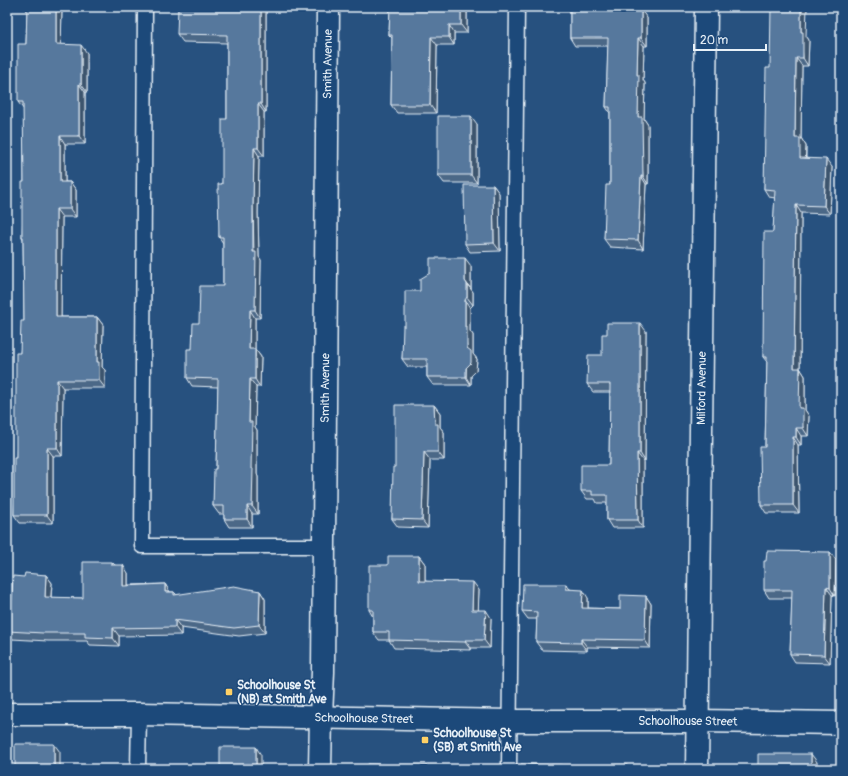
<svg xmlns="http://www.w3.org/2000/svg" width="848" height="776" font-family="Pangolin,sans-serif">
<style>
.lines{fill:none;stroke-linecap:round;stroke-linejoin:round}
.lane-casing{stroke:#e8f1f8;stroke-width:17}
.street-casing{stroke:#e8f1f8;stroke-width:25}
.secondary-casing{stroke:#e8f1f8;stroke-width:25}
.lane{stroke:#1f4a7a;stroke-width:14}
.street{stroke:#1f4a7a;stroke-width:22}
.secondary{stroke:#1f4a7a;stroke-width:22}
.wall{fill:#4b6787;stroke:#e8f1f8}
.shaded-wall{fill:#3d546e;stroke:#e8f1f8}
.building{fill:#57789d;stroke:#e8f1f8}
.poi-dot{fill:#ffd166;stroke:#1f4a7a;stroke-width:1.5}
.labels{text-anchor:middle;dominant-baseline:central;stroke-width:3;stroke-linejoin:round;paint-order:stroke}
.street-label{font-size:12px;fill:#e8f1f8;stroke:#1f4a7a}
.poi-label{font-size:12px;font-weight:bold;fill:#e8f1f8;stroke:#1f4a7a;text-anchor:start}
</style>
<rect width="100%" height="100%" fill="#27517f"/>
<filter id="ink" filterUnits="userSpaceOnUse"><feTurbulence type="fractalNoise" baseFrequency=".025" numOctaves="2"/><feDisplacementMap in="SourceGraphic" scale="8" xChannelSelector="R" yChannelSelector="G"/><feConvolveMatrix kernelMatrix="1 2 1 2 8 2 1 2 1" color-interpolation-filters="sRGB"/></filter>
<g filter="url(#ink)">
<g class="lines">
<defs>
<path id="lane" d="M145 7 142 546H323
M138 769 139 714
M509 769 517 7"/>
<g id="street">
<path id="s1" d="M320 769 321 716 323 672 328 7"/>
<path id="s2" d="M697 769 706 7"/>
</g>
<g id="secondary">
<path id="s3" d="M7 714H139L509 721H697L841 723"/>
</g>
</defs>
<use href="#lane" class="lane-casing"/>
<use href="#street" class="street-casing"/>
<use href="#secondary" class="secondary-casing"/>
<use href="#lane" class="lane"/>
<use href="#street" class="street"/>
<use href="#secondary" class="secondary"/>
</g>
<path class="wall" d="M25 7H62L61 44 87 53V92H85V144H65V182H70L76 190V217H62L61 317H97L103 325 102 367 105 370V388H63L62 456H53V523H20L14 515 20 353 24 321 23 239 22 237 24 182V110L18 102 26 44 27 9Z
M266 7V112H264V156H259L258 213 259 257 261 260 260 318H255V349L261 357 260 387H256L255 427 257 430V474L258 477V514H252V527H229L224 519V514H219L213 506 216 469 218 387 192 386 187 378 192 349 199 323 223 286V243L219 237 222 184 227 119V43L183 42 177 34Z
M390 7H467V33H454V45H437L436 113H397L391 105 392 38 389 35Z
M570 7H636V10L647 18V46H644L643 80 645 83 644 119 648 125V184H646L643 249 610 247 604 239 610 185V113L606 107 608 46H575L570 38Z
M806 36 809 40 808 66H802L801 138 806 146V158L832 167 830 214 801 213 800 368 805 376V410L809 416 808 436H801V445H798L799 513H766L761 505 765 447 767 362 763 357 773 232 775 198 769 197 764 189 770 68Z
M477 124V183H444L438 175Z
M493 185 499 193 500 251 470 252 465 244Z
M471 266V289L473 292V305L470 308V331L473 335V354L477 359 476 371 471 376V385H433L427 377V367H408L402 359 405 326 420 291Z
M646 331 645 461H643V528H612L607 520V503H597L595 499H587L581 491 609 465 610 392H593L587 384 602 355 607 334Z
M434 405 440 413V427L444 432V460H430L428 528 398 527 392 519 395 467Z
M830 552 836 560 835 596 832 595 830 663 795 662 790 654 792 598H769L764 590Z
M419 556 425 564V581L479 590 478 610 491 618 490 648H471V650L394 648 389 640H379L373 632V617L369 610 388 565Z
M112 562 115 565 128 573V585L165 584 170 592H174L177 595 260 591 265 599V633L239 636 181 628V635L119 636V646L90 645 87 641H48L12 639 7 632V615L11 612 24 577 46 575 52 583 51 598H83Z
M570 589 588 598V608L620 609 646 596 651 604 650 648 587 647V651L542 650 536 642 537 619H528L522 611Z"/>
<path class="shaded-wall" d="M56 7H62L61 52 56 44Z
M261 7H266V112L261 104Z
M461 7H467V33L461 25Z
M630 7H636V18L630 10Z
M801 7H807L806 36 809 40 808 66 803 58 801 32Z
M641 10 647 18V46L641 38Z
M449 25 454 33V45L449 37Z
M431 37 437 45 436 113 430 105Z
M638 38 644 46 643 80 645 83 644 119 648 125V184L643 176 638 117 637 75Z
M81 45 87 53V92L81 84Z
M796 58 802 66 801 138 806 146 805 166 800 158 795 138Z
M79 84 85 92V144L79 136Z
M258 104 264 112V156L258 148Z
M471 116 477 124V183L471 175Z
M60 136 65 144V190L60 182Z
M254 148 259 156 258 213 259 257 261 260 260 318 255 310 253 205Z
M826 159 832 167 830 214 824 206Z
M641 176 646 184 643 249 638 240Z
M70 182 76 190V217L70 209Z
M493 185 499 193 500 251 494 243Z
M796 205 801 213 800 374V368L805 376V410L809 416 808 436 803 428 799 408 794 368Z
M56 209 62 217 61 325 56 317Z
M465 258 471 266V289L465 281Z
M467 284 473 292V305L467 297Z
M465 300 470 308V331L473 335V354L477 359 476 371 471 376V385L466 377 467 348 465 327Z
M250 310 255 318V357L249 349Z
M97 317 103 325 102 367 105 370V388L99 380 97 362Z
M640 323 646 331 645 461 640 453Z
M255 349 261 357 260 387 255 379Z
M250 379 256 387 255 427 257 430V474L258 477V514L252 506 249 422Z
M57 380 63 388 62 456 57 448Z
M434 405 440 413V427L444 432V460L438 452 435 424Z
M796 428 801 436V445L796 437Z
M793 437 798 445 799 513 793 505Z
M47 448 53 456V523L47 515Z
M424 452 430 460 428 528 422 520Z
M637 453 643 461V528L638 520Z
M247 506 252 514V527L247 519Z
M830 552 836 560 835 596 830 588Z
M419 556 425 564V589L419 581Z
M123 565 128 573V594L123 586Z
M46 575 52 583 50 606 45 597Z
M473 582 479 590 478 618 472 610Z
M165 584 170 592H165Z
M566 584 572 592 566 589Z
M826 587 832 595 830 663 824 655Z
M583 590 588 598V616L582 608Z
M260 591 265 599V633L259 625Z
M646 596 651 604 650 648 645 640Z
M486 610 491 618 490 648 484 640Z
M175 620 181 628V635L175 627Z
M113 628 119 636V646L113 638Z
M581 639 587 647V651L581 643Z
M465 640 471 648V650L465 642Z
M54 744 60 752V769H54Z
M256 747 261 755V769H256Z
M811 754 817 762 816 769H811Z
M627 765 630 769H627Z"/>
<path class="building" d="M27 7H56V44L81 45V84H79V136H60V182H70V209H56V317H97V362H99V380H57V448H47V515H14V458H16V353H20L21 321H24L23 237H22V182H24L23 102H18V44H26Z
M178 7H261V104H258V148H254L253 205V252H256L255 310H250L249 349H255V379H250L249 422H252L251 469H253L252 506H247V519H224V506H213L214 469H216L218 379 187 378V349H192L193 323H199L200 286H223V237H219L218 184H222V119H227V35L177 34Z
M390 7H461V25H449V37H431L430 105H391L392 35H389Z
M570 7H630V10H641V38H638L637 75H639L638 117H642L643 176H641L638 240 604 239 606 185H610V107H606L608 38H570Z
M771 7H801V32H803V58H796L795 138H800V158L826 159 824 206 796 205 794 368H800L799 408H803V428H796V437H793V505H761L760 447H765L767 357H763L764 232H773L775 190 764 189 766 68H770Z
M438 116H471V175H438Z
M464 185H493L494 243 465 244Z
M430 258H465V281L467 284V297L465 300V327H467V348L471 351V363L466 368V377H427V359H402L403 326H405V291H420V279L430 273Z
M607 323H640V453H637L638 520H607V495H592V491H581V465H609L610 384H587L588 355H602V334H607Z
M395 405H434L435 424H438V452H424L422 520 392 519 393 467H395Z
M767 551 830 552V588L826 587 824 655 790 654 792 590H764V561H766Z
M388 556H419V581L473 582 472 610H486L484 640H465V642L389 640V632H373V610H369V565H388Z
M83 562H112V565H123V586L165 584V592H174V595L234 586 260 591 259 625 234 628 175 620V627L113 628V638L85 637V633H43L7 631V612H11L13 576 24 577 25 573 46 575 45 597 83 598Z
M523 584H566V589L583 590 582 608 620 609V595L646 596 645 640 581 639V643L536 642 537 612 522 611Z
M15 744H54V769H15Z
M220 747H256V769H220Z
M758 754H811V769H758Z
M368 764 483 767V769H368Z
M521 764 560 765 580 769H521Z
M594 765H627V769H594Z"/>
</g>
<g class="poi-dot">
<rect x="225" y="688" width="8" height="8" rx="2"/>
<rect x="421" y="736" width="8" height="8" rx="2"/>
</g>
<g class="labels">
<g class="street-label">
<text stroke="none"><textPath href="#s1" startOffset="705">Smith Avenue</textPath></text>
<text stroke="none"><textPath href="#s1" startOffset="381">Smith Avenue</textPath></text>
<text stroke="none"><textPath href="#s2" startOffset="381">Milford Avenue</textPath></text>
<text stroke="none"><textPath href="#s3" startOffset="357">Schoolhouse Street</textPath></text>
<text stroke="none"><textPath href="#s3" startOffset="681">Schoolhouse Street</textPath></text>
</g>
<g class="poi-label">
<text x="237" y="685">Schoolhouse St<tspan x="237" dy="14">(NB) at Smith Ave</tspan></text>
<text x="433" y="733">Schoolhouse St<tspan x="433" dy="14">(SB) at Smith Ave</tspan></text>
</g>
</g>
<rect width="848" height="776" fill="none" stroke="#1f4a7a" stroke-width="24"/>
<rect x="12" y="12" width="824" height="752" fill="none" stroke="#e8f1f8" stroke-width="1.5" filter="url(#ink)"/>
<path d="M694 44v6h72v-6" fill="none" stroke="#e8f1f8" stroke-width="2"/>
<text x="700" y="44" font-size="12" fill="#e8f1f8" stroke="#1f4a7a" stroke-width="3" paint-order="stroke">20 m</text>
</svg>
